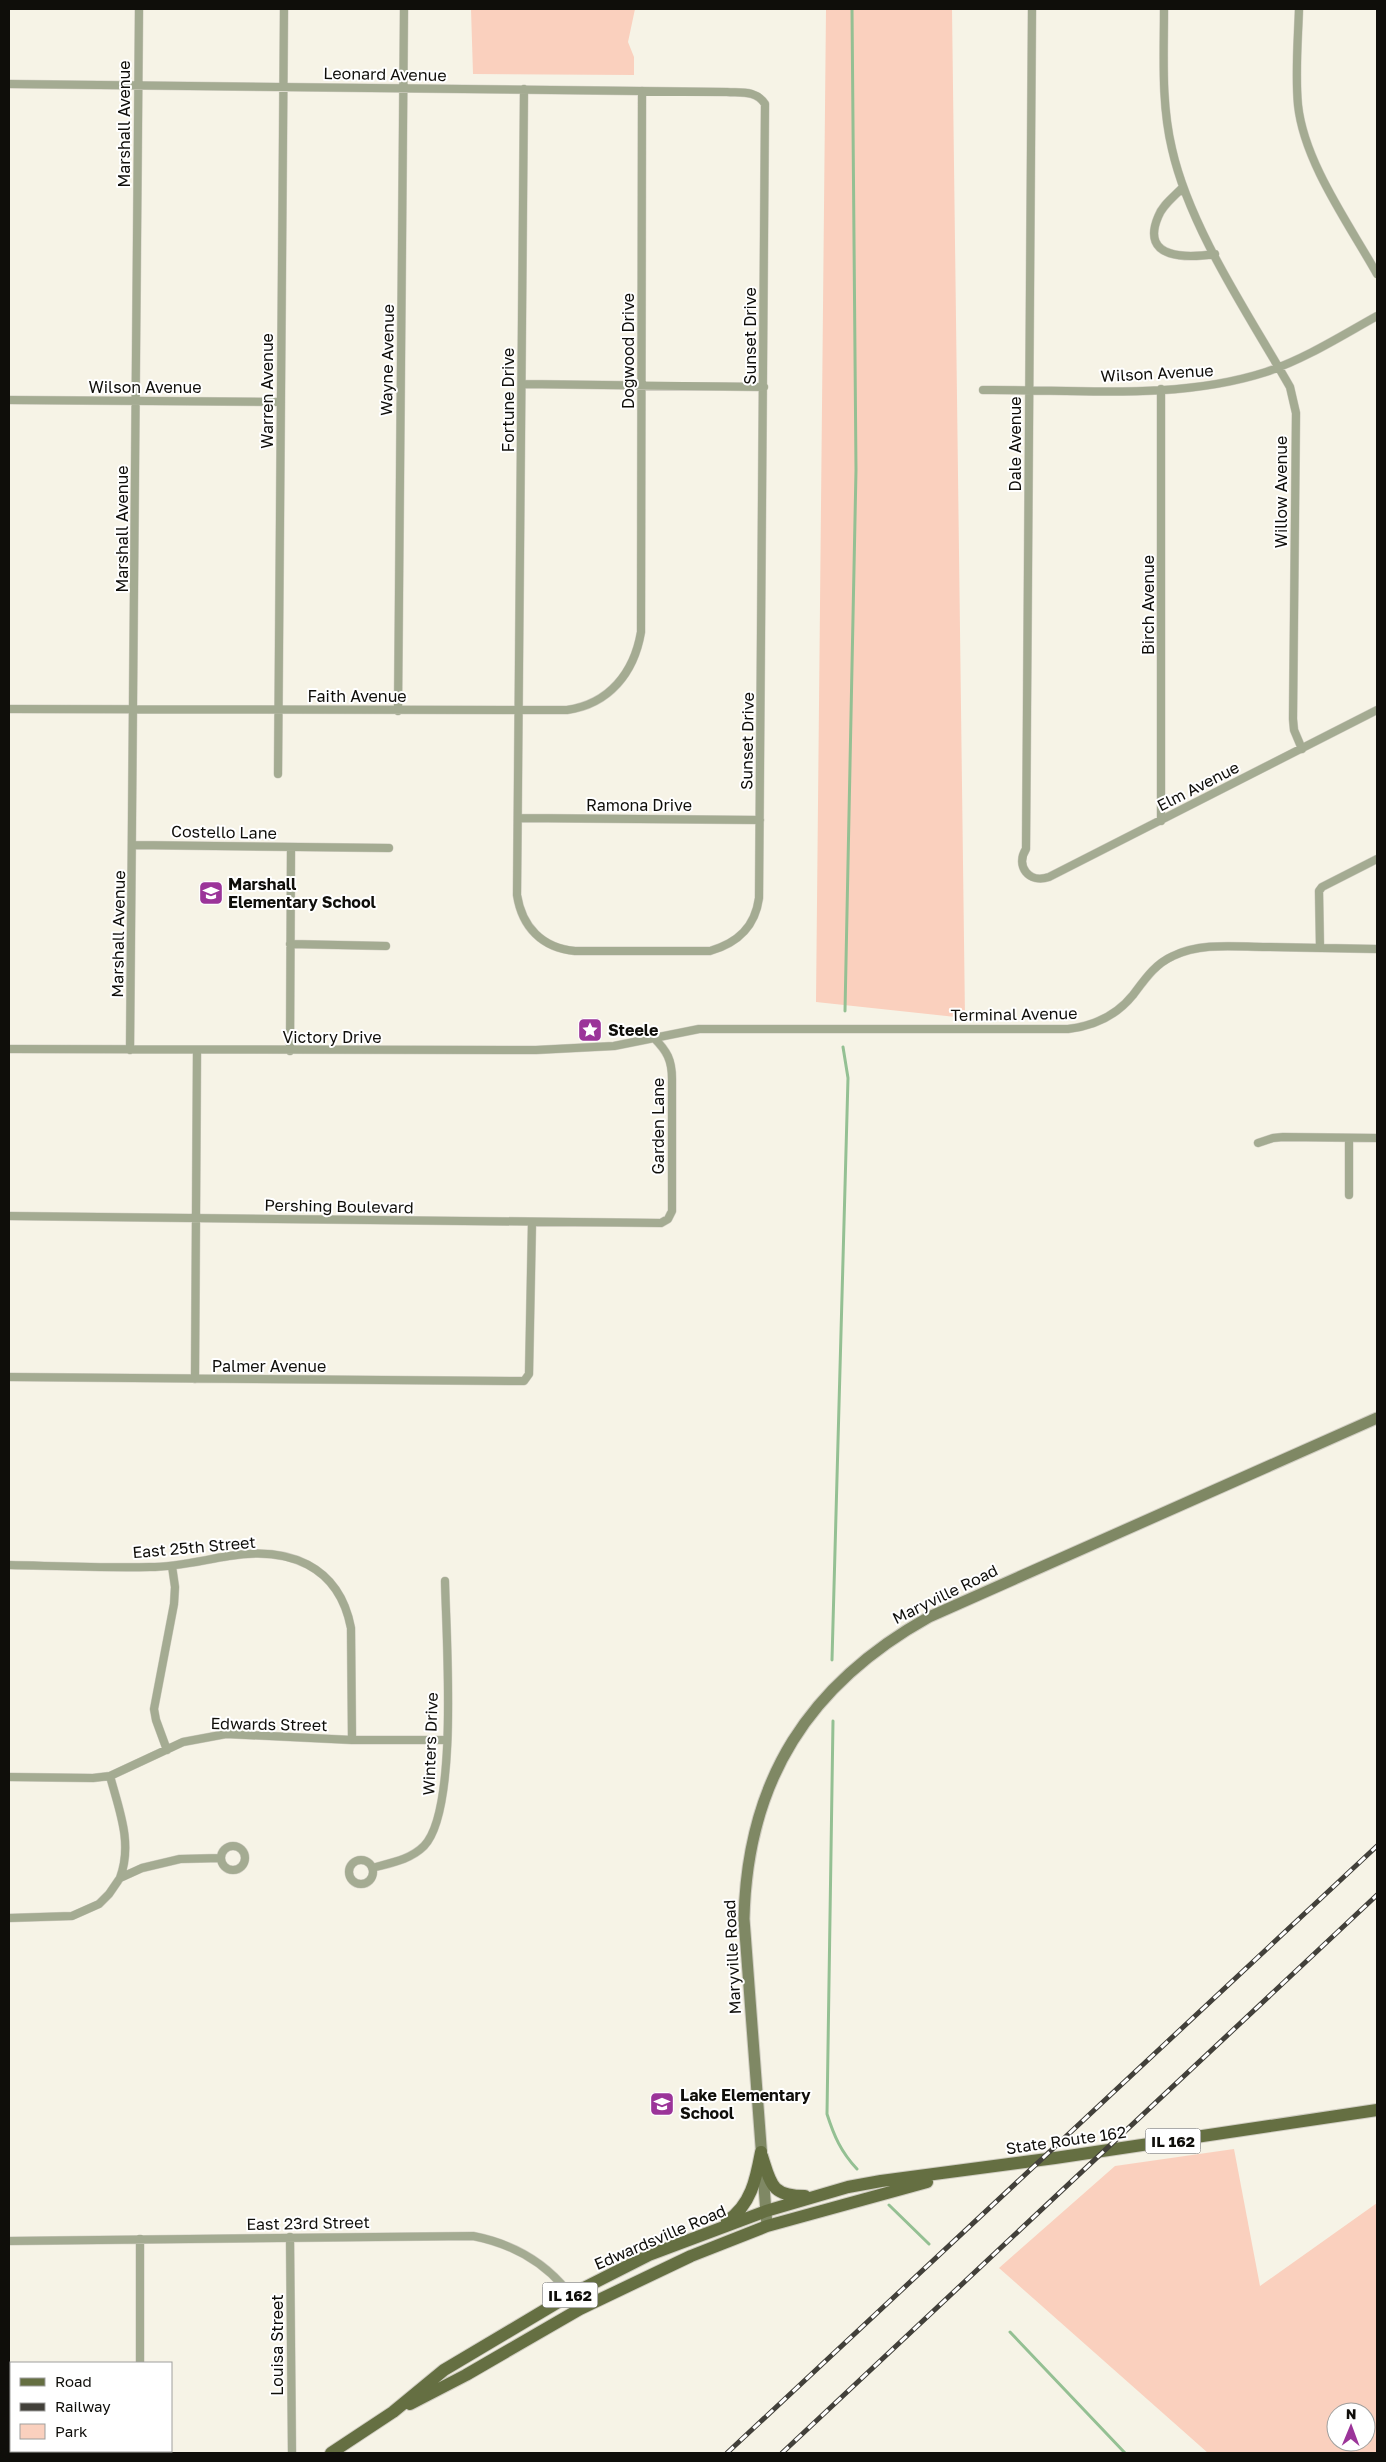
<svg xmlns="http://www.w3.org/2000/svg" width="1386" height="2462" font-family="'Golos Text',sans-serif">
<style>
.green{fill:#fad0be;fill-rule:evenodd}
.lines{fill:none;stroke-linecap:round;stroke-linejoin:round}
.stream{stroke:#94c093;stroke-width:3}
.street-casing{stroke:#d1cec3;stroke-width:9}
.secondary-casing{stroke:#d1cec3;stroke-width:13}
.primary-casing{stroke:#d1cec3;stroke-width:14}
.street{stroke:#a4ab92;stroke-width:8}
.secondary{stroke:#7f8864;stroke-width:11}
.primary{stroke:#656f42;stroke-width:12}
.rail-casing{stroke:#42403a;stroke-width:5}
.rail{stroke:#fff;stroke-width:3;stroke-dasharray:9;stroke-linecap:butt}
.labels{text-anchor:middle;dominant-baseline:central;stroke-width:4;stroke-linejoin:round;paint-order:stroke}
.shield{fill:#fff;stroke:#575654;stroke-width:1}
.shield-label{font-size:15px;font-weight:bold;fill:#0f0e0a}
.street-label{font-size:16px;fill:#0f0e0a;stroke:#fff}
.poi-label{font-size:16px;font-weight:bold;fill:#0f0e0a;stroke:#fff;text-anchor:start}
</style>
<rect width="100%" height="100%" fill="#f6f3e6"/>
<path class="green" d="M471 9H635L628 42 634 57V75L473 74Z
M826 9H952L965 1018 816 1002Z
M1234 2149 1260 2286 1377 2203V2453H1208L999 2268 1115 2166ZM1336 2412H1366V2442H1336Z"/>
<g class="lines">
<path class="stream" d="M845 1011 856 470 852 9
M832 1660 848 1078 843 1047
M833 1721 827 2114C834 2136 841 2152 857 2169
M889 2205 929 2244
M1010 2332 1125 2453"/>
<defs>
<path id="street" d="M1032 9 1026 849C1015 866 1029 884 1049 877L1377 710
M1164 9C1164 56 1161 103 1172 149 1190 229 1249 315 1290 387L1296 413 1293 719 1294 730 1302 749
M1299 9C1298 40 1295 73 1298 105 1304 162 1349 224 1377 274
M9 84 727 92C741 93 756 90 765 104L759 898C755 927 738 943 710 951H575C542 948 522 927 517 895L524 89
M1183 187C1175 196 1162 205 1158 217 1140 260 1188 258 1215 254
M522 384 764 387
M983 390C1076 389 1176 401 1266 372 1305 359 1341 336 1377 316
M9 400 281 402
M9 709 567 710C609 704 634 673 641 632L642 91
M398 711 404 9
M278 774 284 9
M518 818 760 820
M1161 821V389
M133 845 389 848
M290 944 386 946
M1320 948 1319 891 1322 887 1377 859
M9 1049 536 1050 614 1046 699 1029H1068C1094 1026 1116 1016 1133 995 1145 979 1155 964 1173 956 1202 942 1236 947 1267 947 1304 948 1340 948 1377 949
M130 1050 139 9
M290 1051 291 847
M1349 1138V1195
M1258 1143 1273 1138 1283 1137 1377 1138
M9 1216 661 1223 668 1219 672 1211V1079C672 1060 667 1051 654 1038
M9 1377 524 1381 529 1374 532 1222
M195 1379 197 1050
M9 1565C56 1566 103 1568 150 1567 177 1567 203 1560 229 1556 288 1546 339 1565 351 1628L352 1740
M167 1750 156 1720 154 1709 174 1604 175 1587 172 1566
M110 1776C119 1810 133 1843 120 1878
M9 1777 93 1778 110 1776 183 1742 226 1734 352 1740H447
M221 1858a12 12 0 1 1 24 0a12 12 0 1 1-24 0Z
M349 1872a12 12 0 1 1 24 0a12 12 0 1 1-24 0Z
M372 1868C390 1863 410 1860 424 1846 459 1810 446 1636 445 1581
M9 1918 72 1916 99 1904 109 1894 120 1878 142 1868 180 1859 221 1858
M290 2237 292 2453
M140 2239V2363
M9 2241 473 2236C519 2245 555 2268 580 2309
M143 2451V2453"/>
<path id="secondary" d="M767 2226 744 1919C747 1780 809 1684 929 1617L1377 1418"/>
<path id="primary" d="M762 2156C771 2184 771 2196 805 2196
M727 2221C751 2205 756 2179 761 2152
M410 2404 466 2375 580 2309 691 2256 767 2226 927 2182
M331 2453 393 2412 444 2370 570 2295 649 2255 766 2211 848 2187 881 2181 1055 2158 1377 2110"/>
</defs>
<use href="#street" class="street-casing"/>
<use href="#secondary" class="secondary-casing"/>
<use href="#primary" class="primary-casing"/>
<use href="#street" class="street"/>
<use href="#secondary" class="secondary"/>
<use href="#primary" class="primary"/>
<defs>
<path id="rail" d="M727 2453 1377 1846
M782 2453 1377 1895"/>
</defs>
<use href="#rail" class="rail-casing"/>
<use href="#rail" class="rail"/>
</g>
<defs>
<symbol id="school-square" viewBox="-11 -11 22 22"><rect x="-9" y="-9" width="18" height="18" rx="4" fill="#9b3499" stroke="#fff"/><path d="M0-5L7-2L0 1L-7-2ZM-4 1L0 2.5L4 1V4Q0 6-4 4Z" fill="#fff"/></symbol>
<symbol id="sight-square" viewBox="-11 -11 22 22"><rect x="-9" y="-9" width="18" height="18" rx="4" fill="#9b3499" stroke="#fff"/><path d="M0-6L1.8-2.2L6-1.7L2.9 1.2L3.7 5.4L0 3.3L-3.7 5.4L-2.9 1.2L-6-1.7L-1.8-2.2Z" fill="#fff"/></symbol>
</defs>
<g fill-rule="evenodd">
<use href="#school-square" x="197" y="879" width="28" height="28"/>
<use href="#sight-square" x="576" y="1016" width="28" height="28"/>
<use href="#school-square" x="648" y="2090" width="28" height="28"/>
</g>
<g class="labels">
<g class="shield">
<rect x="1145.5" y="2128.5" width="55" height="25" rx="4"/>
<rect x="542.5" y="2282.5" width="55" height="25" rx="4"/>
</g>
<g class="shield-label">
<text x="1173" y="2141">IL 162</text>
<text x="570" y="2295">IL 162</text>
</g>
<g class="street-label">
<text transform="translate(385 74) rotate(1)">Leonard Avenue</text>
<text transform="translate(124 124) rotate(-90)">Marshall Avenue</text>
<text transform="translate(750 336) rotate(-90)">Sunset Drive</text>
<text transform="translate(628 351) rotate(-90)">Dogwood Drive</text>
<text transform="translate(387 360) rotate(-89)">Wayne Avenue</text>
<text transform="translate(1157 373) rotate(-3)">Wilson Avenue</text>
<text x="145" y="387">Wilson Avenue</text>
<text transform="translate(267 391) rotate(-90)">Warren Avenue</text>
<text transform="translate(508 400) rotate(-90)">Fortune Drive</text>
<text transform="translate(1015 444) rotate(-90)">Dale Avenue</text>
<text transform="translate(1281 492) rotate(-90)">Willow Avenue</text>
<text transform="translate(122 529) rotate(-90)">Marshall Avenue</text>
<text transform="translate(1148 605) rotate(-90)">Birch Avenue</text>
<text x="357" y="696">Faith Avenue</text>
<text transform="translate(747 741) rotate(-89)">Sunset Drive</text>
<text transform="translate(1198 786) rotate(-27)">Elm Avenue</text>
<text x="639" y="805">Ramona Drive</text>
<text transform="translate(224 832) rotate(1)">Costello Lane</text>
<text transform="translate(118 934) rotate(-89)">Marshall Avenue</text>
<text transform="translate(1014 1014) rotate(-1)">Terminal Avenue</text>
<text x="332" y="1037">Victory Drive</text>
<text transform="translate(658 1126) rotate(-90)">Garden Lane</text>
<text transform="translate(339 1206) rotate(1)">Pershing Boulevard</text>
<text x="269" y="1366">Palmer Avenue</text>
<text transform="translate(194 1547) rotate(-5)">East 25th Street</text>
<text transform="translate(945 1594) rotate(-26)">Maryville Road</text>
<text transform="translate(269 1724) rotate(1)">Edwards Street</text>
<text transform="translate(430 1744) rotate(-88)">Winters Drive</text>
<text transform="translate(732 1957) rotate(-93)">Maryville Road</text>
<text transform="translate(1066 2140) rotate(-8)">State Route 162</text>
<text transform="translate(308 2223) rotate(-1)">East 23rd Street</text>
<text transform="translate(660 2237) rotate(-23)">Edwardsville Road</text>
<text transform="translate(277 2345) rotate(-90)">Louisa Street</text>
</g>
<g class="poi-label">
<text x="228" y="884">Marshall<tspan x="228" dy="18">Elementary School</tspan></text>
<text x="608" y="1030">Steele</text>
<text x="680" y="2095">Lake Elementary<tspan x="680" dy="18">School</tspan></text>
</g>
</g>
<rect width="1386" height="2462" fill="none" stroke="#0f0e0a" stroke-width="20"/>
<rect x="10" y="2362" width="162" height="90" fill="#ffffff" stroke="#9f9f9d"/>
<rect x="20" y="2378" width="25" height="8" fill="#656f42" stroke="#9f9f9d"/>
<text x="55" y="2387" font-size="15" fill="#0f0e0a">Road</text>
<rect x="20" y="2403" width="25" height="8" fill="#42403a" stroke="#9f9f9d"/>
<text x="55" y="2412" font-size="15" fill="#0f0e0a">Railway</text>
<rect x="20" y="2424" width="25" height="15" fill="#fad0be" stroke="#9f9f9d"/>
<text x="55" y="2437" font-size="15" fill="#0f0e0a">Park</text>
<g transform="translate(1351 2427) rotate(1)"><circle r="24" fill="#ffffff" stroke="#9f9f9d"/>
<path d="M0-4L9 19L0 12L-9 19Z" fill="#9b3499"/>
<text y="-8" font-size="14" font-weight="bold" text-anchor="middle" fill="#0f0e0a">N</text>
</g>
</svg>
